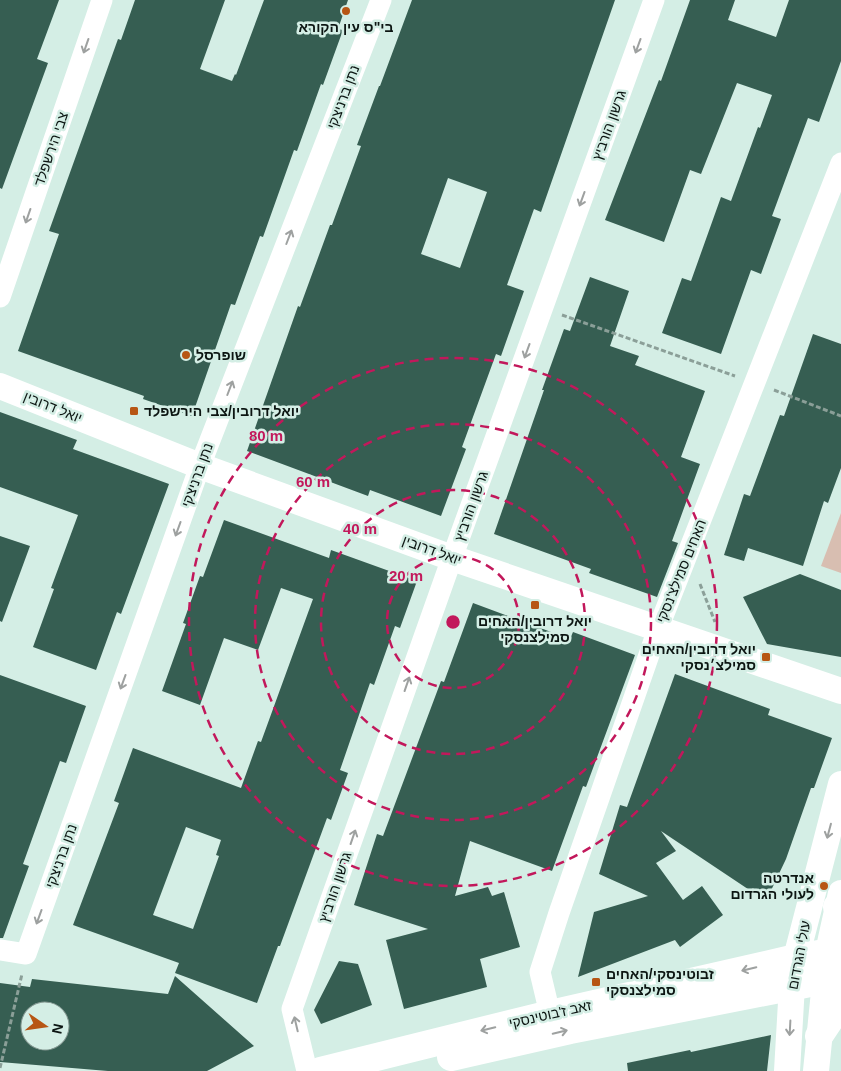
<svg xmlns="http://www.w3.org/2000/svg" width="841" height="1071" font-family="Helvetica,Heebo,sans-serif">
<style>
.green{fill:#d8beb1}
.building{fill:#365e52;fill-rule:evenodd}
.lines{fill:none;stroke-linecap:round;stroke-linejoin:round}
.path{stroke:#8b9f98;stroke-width:3;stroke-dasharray:5 2.5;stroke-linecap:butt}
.minor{stroke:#fff;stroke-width:21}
.tertiary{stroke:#fff;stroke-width:26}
.primary{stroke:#fff;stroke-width:28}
.oneway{stroke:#9ea1a0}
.ring{fill:none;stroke:#c2185b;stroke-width:2.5;stroke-dasharray:9 6}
.poi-dot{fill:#b75614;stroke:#d4eee5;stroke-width:2}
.labels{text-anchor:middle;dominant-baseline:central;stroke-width:5;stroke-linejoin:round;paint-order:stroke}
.poi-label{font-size:14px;font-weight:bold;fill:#0c1512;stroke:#d4eee5;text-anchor:start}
.street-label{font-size:14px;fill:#0c1512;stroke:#d4eee5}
.centre{fill:#c2185b;stroke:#d4eee5;stroke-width:2.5}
.ring-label{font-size:15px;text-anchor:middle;font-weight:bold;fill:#c2185b;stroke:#d4eee5;stroke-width:5;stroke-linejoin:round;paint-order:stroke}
</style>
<rect width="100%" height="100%" fill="#d4eee5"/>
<path class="green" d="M841 513V573L821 566Z"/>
<path class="building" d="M0 0H59L37 59 48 63 2 189 0 188Z
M135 0H225L200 69 232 81 235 74 236 75 264 0H348L338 29 343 30 323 85 321 84 297 151 294 150 263 237 260 236 235 305 231 304 192 416 143 399 144 396 18 351 59 234 49 231 118 39 121 40Z
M412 0H615L541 212 534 209 507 285 524 291 501 356 496 354 462 447 466 449 441 516 370 490 368 496 247 451 298 306 300 307 330 225H332L361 146 357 145 379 86H380ZM448 178 487 192 460 268 421 254Z
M690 0H735L728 20 776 37 789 0H841V61L819 122 808 118 772 216 781 219 761 274 751 270 721 354 662 333 682 278 691 281 721 197 731 201 758 127 760 128 772 95 737 83 701 174 690 170 664 242 605 220 659 80 661 81Z
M590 277 629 291 610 346 639 356 635 365 705 391 681 457 700 464 672 541 678 543 657 597 589 573 591 569 494 534 544 390H542L564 329 570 331Z
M813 334 841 344V468L828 503 824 501 803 566 748 548 744 561 724 555 744 494 750 496 780 415 784 416Z
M0 412 77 440 73 449 169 484 121 614 117 612 96 670 33 647 54 589 51 588 78 515 0 487Z
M224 520 329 558 331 550 417 581 400 628 395 626 374 685 370 683 340 770 348 773 331 820 327 818 280 946H278L257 1003 175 973 179 963 73 925 119 803 114 801 133 748 241 788 258 741 261 742 313 599 281 588 258 650 224 638 200 705 162 691 186 624 183 623 200 576 203 577ZM186 827 221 840 216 855 219 856 193 929 153 915Z
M0 536 30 546 2 622 0 621Z
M800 574 841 590V657L767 644 743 597Z
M473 603 570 639 573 632 635 655 586 787 583 786 552 871 470 841 455 896 488 887 492 896 504 892 520 947 480 959 487 987 404 1009 386 940 428 929 354 905 377 834 383 836 441 681 444 682Z
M675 674 770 709 768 715 832 738 814 788H811L786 859 766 901 661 831 676 851 656 863 683 900 702 886 723 915 680 947 675 940 578 977 594 912 648 896 599 874 620 805 627 807Z
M0 675 86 706 66 763 60 761 23 864 29 866 3 938H0Z
M339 961 358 964 372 1005 321 1024 314 1010Z
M175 976 254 1046 207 1071H108L0 1062V983L30 987 32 979 168 994ZM30 1011H60V1041H30Z
M771 1035 767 1071H628L627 1063 690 1050 691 1052Z"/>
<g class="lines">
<path class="path" d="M562 315 735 376
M774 390 841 416
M700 584 715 622
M0 1068 22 974"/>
<path class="minor" d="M0 297 102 0
M0 950 26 954 200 466 381 0
M550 1014 540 972 559 913 658 629 841 163
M307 1071 292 1009 452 558 654 0"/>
<path class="tertiary" d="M0 386 200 466 452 558 841 691
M787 1071 792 985 796 958 841 784
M816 1071 828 952 841 893"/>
<path class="primary" d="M837 907 841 913
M819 1036 841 1003
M451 1057 570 1030 841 977
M320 1071 550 1014 796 958 841 950"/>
</g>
<defs><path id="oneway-shaft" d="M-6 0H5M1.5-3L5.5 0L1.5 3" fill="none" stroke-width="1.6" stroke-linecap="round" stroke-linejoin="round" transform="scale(1.25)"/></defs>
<g class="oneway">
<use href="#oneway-shaft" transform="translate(86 46) rotate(109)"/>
<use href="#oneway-shaft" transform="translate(638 46) rotate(110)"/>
<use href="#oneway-shaft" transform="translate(582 199) rotate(110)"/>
<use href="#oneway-shaft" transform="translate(28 216) rotate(109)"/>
<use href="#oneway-shaft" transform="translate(289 237) rotate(-69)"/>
<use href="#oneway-shaft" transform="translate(527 351) rotate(110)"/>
<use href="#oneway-shaft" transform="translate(230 388) rotate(-69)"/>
<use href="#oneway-shaft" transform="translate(178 529) rotate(110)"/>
<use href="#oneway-shaft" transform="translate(123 682) rotate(110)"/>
<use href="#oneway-shaft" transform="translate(407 684) rotate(-71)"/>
<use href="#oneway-shaft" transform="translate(829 831) rotate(105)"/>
<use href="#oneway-shaft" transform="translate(353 837) rotate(-71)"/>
<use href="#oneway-shaft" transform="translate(39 917) rotate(110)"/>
<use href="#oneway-shaft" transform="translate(749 969) rotate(167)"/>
<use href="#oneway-shaft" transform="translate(296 1024) rotate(-103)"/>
<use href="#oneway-shaft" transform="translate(790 1028) rotate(93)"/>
<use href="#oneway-shaft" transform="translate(488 1029) rotate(166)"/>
<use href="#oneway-shaft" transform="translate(560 1032) rotate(-13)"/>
</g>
<g class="ring">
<circle cx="453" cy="622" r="66"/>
<circle cx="453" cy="622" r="132"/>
<circle cx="453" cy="622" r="198"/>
<circle cx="453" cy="622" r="264"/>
</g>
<g class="poi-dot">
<circle cx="346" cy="11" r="5"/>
<circle cx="186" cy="355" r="5"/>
<rect x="129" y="406" width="10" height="10" rx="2.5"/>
<rect x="530" y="600" width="10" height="10" rx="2.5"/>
<rect x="761" y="652" width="10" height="10" rx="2.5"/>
<circle cx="824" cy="886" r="5"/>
<rect x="591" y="977" width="10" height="10" rx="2.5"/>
</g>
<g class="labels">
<g class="poi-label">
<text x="346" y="27" text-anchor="middle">בי"ס עין הקורא</text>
<text x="196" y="355">שופרסל</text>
<text x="144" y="411">יואל דרובין/צבי הירשפלד</text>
<text x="535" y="621" text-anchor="middle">יואל דרובין/האחים<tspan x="535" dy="16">סמילצנסקי</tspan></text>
<text x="756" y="649" text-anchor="end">יואל דרובין/האחים<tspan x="756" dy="16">סמילצ׳נסקי</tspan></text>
<text x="814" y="878" text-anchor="end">אנדרטה<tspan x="814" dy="16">לעולי הגרדום</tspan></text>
<text x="606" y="974">זבוטינסקי/האחים<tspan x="606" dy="16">סמילצנסקי</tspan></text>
</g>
<g class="street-label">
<text transform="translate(343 97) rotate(-69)">נתן ברניצקי</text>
<text transform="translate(609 125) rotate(-70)">גרשון הורביץ</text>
<text transform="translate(51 149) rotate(-71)">צבי הירשפלד</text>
<text transform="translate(53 407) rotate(22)">יואל דרובין</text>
<text transform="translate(197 475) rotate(-70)">נתן ברניצקי</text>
<text transform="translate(471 506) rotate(-70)">גרשון הורביץ</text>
<text transform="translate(432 550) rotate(20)">יואל דרובין</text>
<text transform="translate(681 571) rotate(-68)">האחים סמילצ'נסקי</text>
<text transform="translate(61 856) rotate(-70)">נתן ברניצקי</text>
<text transform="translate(335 887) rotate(-71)">גרשון הורביץ</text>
<text transform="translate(799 955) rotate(-79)">עולי הגרדום</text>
<text transform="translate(550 1014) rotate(-13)">זאב ז'בוטינסקי</text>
</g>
</g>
<circle cx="453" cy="622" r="8" class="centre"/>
<g class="ring-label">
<text x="266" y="441">80 m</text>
<text x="313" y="487">60 m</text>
<text x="360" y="534">40 m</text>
<text x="406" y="581">20 m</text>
</g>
<g transform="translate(45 1026) rotate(103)"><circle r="24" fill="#d4eee5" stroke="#849791"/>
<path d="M0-4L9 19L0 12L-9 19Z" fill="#b75614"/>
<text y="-8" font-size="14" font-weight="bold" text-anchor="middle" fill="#0c1512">N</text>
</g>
</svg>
